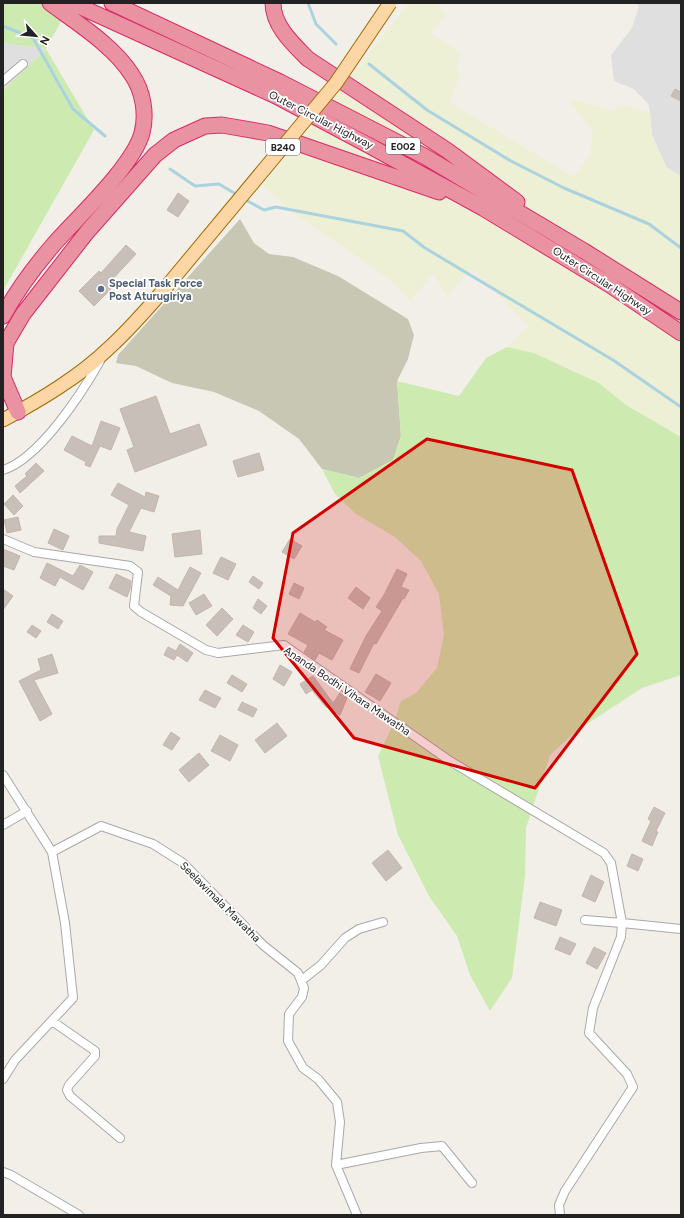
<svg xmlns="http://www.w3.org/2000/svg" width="684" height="1218" font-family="Figtree,sans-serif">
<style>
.residential{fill:#e0dfdf}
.construction{fill:#c7c7b4}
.farmland{fill:#eef0d5}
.grass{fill:#cdebb0}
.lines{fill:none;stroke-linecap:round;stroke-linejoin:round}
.stream{stroke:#aad3df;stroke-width:3}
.building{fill:#c7bfb8;stroke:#c4b6ab}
.street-casing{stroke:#a9a9a9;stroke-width:10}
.primary-casing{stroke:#a06b00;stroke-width:15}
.highway-casing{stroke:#dc2a67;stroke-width:17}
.street{stroke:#fff;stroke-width:8}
.primary{stroke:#fcd6a4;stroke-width:13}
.highway{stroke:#e892a2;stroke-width:15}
.primary-bridge-casing{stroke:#a06b00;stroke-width:15;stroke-linecap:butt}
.primary-bridge{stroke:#fcd6a4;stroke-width:13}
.marked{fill:#d40000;fill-opacity:0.2;stroke:#d40000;stroke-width:3;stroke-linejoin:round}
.service-dot{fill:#5c6f8a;stroke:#fff;stroke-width:1.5}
.labels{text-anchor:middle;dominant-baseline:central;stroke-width:3.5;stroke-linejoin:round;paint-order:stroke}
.shield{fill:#fff;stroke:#646464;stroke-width:1}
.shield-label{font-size:10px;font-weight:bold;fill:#222}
.street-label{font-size:11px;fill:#222;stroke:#fff}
.service-label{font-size:11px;font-weight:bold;fill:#4e5e75;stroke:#fff;text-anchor:start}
</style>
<rect width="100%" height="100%" fill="#f2efe9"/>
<path class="residential" d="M635 3H681V176L667 169 652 135 649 105 634 89 614 81 611 55 632 28 639 6Z
M3 43 46 49 3 90Z"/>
<path class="construction" d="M240 219 254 243 269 254 293 257 338 276 408 319 414 335 408 359 397 381 401 436 393 460 359 478 322 469 299 439 259 411 214 392 172 383 136 366 116 363 118 355Z"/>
<path class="farmland" d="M409 3H440L438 6 446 14 431 33 461 54 456 68 460 74 450 103 574 177 590 155 593 133 568 98 611 110 625 106 650 112 652 135 667 168 681 176V437L626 405 599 383 534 353 507 347 529 326 472 269 447 297 433 273 411 301 388 278 292 212 263 185Z"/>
<path class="grass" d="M3 3H71L46 49 94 130 3 291V90L46 49 3 43Z
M507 347 534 353 599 383 626 405 681 437V675L642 688 575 732 550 755 526 828 525 876 512 978 490 1011 470 975 457 936 429 896 398 835 378 756 394 723 401 701 416 693 437 668 444 635 439 594 421 561 395 537 356 514 335 494 322 469 359 478 393 460 401 436 397 381 459 396 486 358Z"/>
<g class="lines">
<path class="stream" d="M308 3 316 24 336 44
M3 26 33 38 73 109 105 136
M369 64 427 110 511 161 564 188 649 224 681 248
M170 169 195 186 219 184 239 196
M244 199 264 210 276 207 403 231 425 248 613 360 681 407"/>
</g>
<path class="building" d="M675 89 681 92V101L671 96Z
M178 193 189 201 178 217 167 210Z
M126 245 136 254 110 282 114 286 94 306 79 291 99 271 101 273Z
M156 396 170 434 199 424 207 445 135 472 127 450 134 447 120 409Z
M101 421 120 428 111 450 100 446 90 467 85 465 86 462 64 450 72 436 92 446Z
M259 453 264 470 238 477 233 461Z
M36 463 44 471 20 493 15 486 27 476 25 474Z
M118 483 145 497 146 492 159 496 154 512 141 508 129 532 146 536 143 551 99 543V536H116L117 529 129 505 111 495Z
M13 495 23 506 14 515 4 504Z
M18 517 21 530 7 533 4 520Z
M54 529 69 536 63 550 48 543Z
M200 530 202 554 175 557 172 534Z
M290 539 302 546 294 559 282 552Z
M3 549 20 556 14 570 3 566Z
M221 557 236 564 228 580 213 573Z
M47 563 73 576 80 565 93 572 83 590 60 577 55 586 40 578Z
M190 567 201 573 183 606 170 605 171 596 153 585 158 577 178 590Z
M397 569 407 574 401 587 409 590 404 599 403 598 376 644 374 643 359 673 350 669 366 636 382 611 376 607 384 595Z
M116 574 131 581 130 589 127 597 109 588Z
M253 576 263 583 259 589 249 582Z
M294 583 304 588 299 599 289 594Z
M356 587 370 598 363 609 348 598Z
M3 589 13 596 3 610Z
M204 594 212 606 196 615 189 603Z
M258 599 267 606 261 614 253 608Z
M222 608 233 619 217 636 206 625Z
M300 613 315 622 317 620 327 627 324 630 343 640 332 660 319 653 315 660 304 652 308 645 288 634Z
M52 614 63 621 58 629 47 622Z
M32 625 41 631 36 638 27 632Z
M243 625 254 632 248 642 236 635Z
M180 644 193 653 187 662 177 655 174 660 164 655 168 647 176 651Z
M52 654 58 673 34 680 52 714 40 721 19 681 41 670 38 659Z
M280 665 292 672 284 686 273 679Z
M376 674 391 683 380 701 365 692Z
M232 675 247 684 242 692 227 683Z
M313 676 333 703 340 693 347 698 340 715 325 706 312 690 306 694 300 684Z
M205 690 221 698 215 708 199 700Z
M242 702 257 709 253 717 238 710Z
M277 723 287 736 265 753 255 740Z
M171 732 180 738 172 750 163 745Z
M220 735 238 745 230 761 211 751Z
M199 753 209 765 189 782 179 770Z
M654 807 665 813 656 831 658 832 652 846 642 841 651 821 648 819Z
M388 850 402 868 386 881 372 863Z
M632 854 643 859 638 871 627 866Z
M591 875 604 882 595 902 582 896Z
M540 902 562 910 556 926 534 918Z
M560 937 576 944 570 955 555 949Z
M594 947 606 953 597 969 586 963Z"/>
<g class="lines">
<defs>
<path id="street" d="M3 81 23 64
M3 470C39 459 82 393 100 361
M3 539 34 552 130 566 138 572 134 606 141 612 206 650 218 653 284 645 450 761 604 853 611 863 622 923 585 920
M3 775 52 852 101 826 153 844 183 863 263 945 298 973 304 988 302 997 289 1014 288 1041 303 1068 318 1079 337 1102 340 1122 336 1165 357 1215
M3 825 27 811
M302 980 321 965 345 938 359 929 383 922
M52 1021 95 1051V1056L69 1085 67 1090 70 1096 120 1138
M3 1079 15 1060 73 998 65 923 52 852
M336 1165 421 1148 442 1146 472 1183
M3 1172 11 1175 79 1215
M560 1215 559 1205 565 1191 633 1087 627 1074 589 1033 593 1008 621 937 622 923 681 929"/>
<path id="primary" d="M3 420C40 400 79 377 109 348 130 329 149 307 167 286"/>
<path id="highway" d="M72 3 276 96 370 146 483 208 610 285 681 333
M112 3 280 82 424 156 584 251 681 312
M273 3C273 26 293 44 308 59L448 151 517 202
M3 316C17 290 35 266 54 244 78 217 133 166 142 133 147 114 143 91 132 75 114 46 77 23 50 3
M18 412 3 377 6 343 23 314 87 232 155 155 174 140 205 126 222 125 268 133 439 192"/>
</defs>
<use href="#street" class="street-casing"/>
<use href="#primary" class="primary-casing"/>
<use href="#highway" class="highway-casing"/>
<use href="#street" class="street"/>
<use href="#primary" class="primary"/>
<use href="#highway" class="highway"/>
<defs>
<path id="primary-bridge" d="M167 286 336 83 390 3"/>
</defs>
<use href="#primary-bridge" class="primary-bridge-casing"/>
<use href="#primary-bridge" class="primary-bridge"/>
</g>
<path class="marked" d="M427 439 572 470 637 654 535 788 354 738 273 638 293 533Z"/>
<circle class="service-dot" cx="101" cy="289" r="4"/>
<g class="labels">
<g class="shield">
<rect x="386" y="138" width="34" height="16" rx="3"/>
<rect x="266" y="139" width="34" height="16" rx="3"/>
</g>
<g class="shield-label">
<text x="403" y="146">E002</text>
<text x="283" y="147">B240</text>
</g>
<g class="street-label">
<text transform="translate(321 120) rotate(27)">Outer Circular Highway</text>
<text transform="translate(602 281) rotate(33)">Outer Circular Highway</text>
<text transform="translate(347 691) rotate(34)">Ananda Bodhi Vihara Mawatha</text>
<text transform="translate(220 902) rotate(45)">Seelawimala Mawatha</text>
</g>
<g class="service-label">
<text x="109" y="283">Special Task Force<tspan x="109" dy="13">Post Aturugiriya</tspan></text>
</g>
</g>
<rect width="684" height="1218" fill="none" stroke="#222222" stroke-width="8"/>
<g transform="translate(36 36) rotate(117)" stroke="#ffffff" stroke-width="3" paint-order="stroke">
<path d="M0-3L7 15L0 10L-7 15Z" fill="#222222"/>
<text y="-6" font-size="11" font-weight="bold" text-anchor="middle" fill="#222222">N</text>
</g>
</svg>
